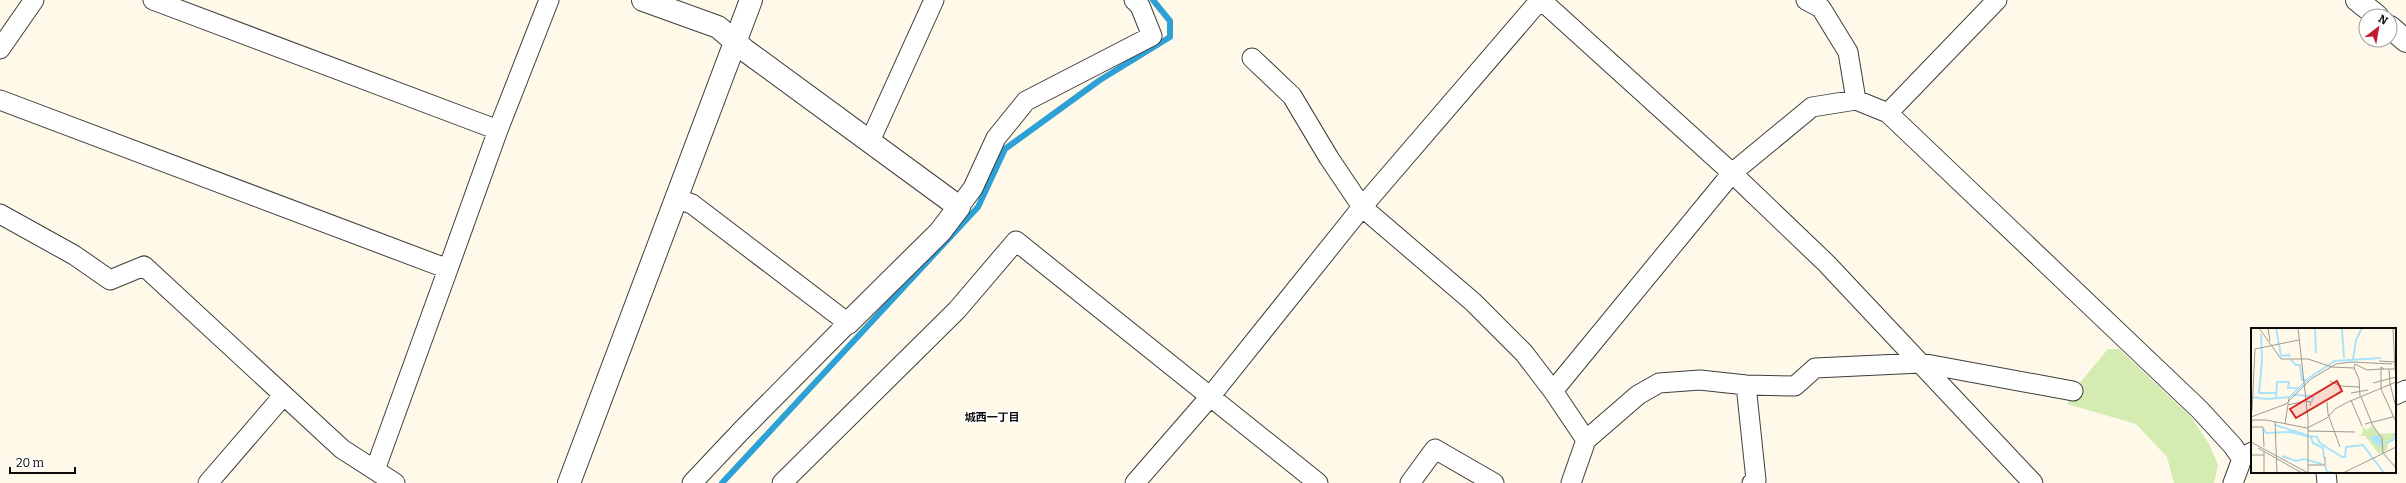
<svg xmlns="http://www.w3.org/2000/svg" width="2406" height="483" font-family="Bitter,'Noto Sans JP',serif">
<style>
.green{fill:#d4ebb1}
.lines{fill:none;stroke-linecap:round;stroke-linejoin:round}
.stream{stroke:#2da0d5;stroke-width:6}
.minor-casing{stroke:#3e3e3e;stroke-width:21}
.tertiary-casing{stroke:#3e3e3e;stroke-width:24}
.minor{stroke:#fff;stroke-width:19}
.tertiary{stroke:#fff;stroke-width:22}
.labels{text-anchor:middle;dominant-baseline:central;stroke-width:4;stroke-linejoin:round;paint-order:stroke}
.neighbourhood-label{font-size:11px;font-weight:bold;fill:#0b0b0b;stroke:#fff}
.inset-river{fill:none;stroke:#abe3fa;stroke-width:2}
.inset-road{fill:none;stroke:#9d9a91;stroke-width:1}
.view{fill:#d62828;fill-opacity:0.15;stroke:#d62828;stroke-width:2}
.inset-edge{fill:none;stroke:#0b0b0b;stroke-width:2}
</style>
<rect width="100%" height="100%" fill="#fff9ea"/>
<path class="green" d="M2108 349H2119L2191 417 2209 444 2218 465 2214 483H2174L2167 457 2136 424 2067 404 2073 391Z"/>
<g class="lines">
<path class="stream" d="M722 483 978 207 1005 149 1100 80 1170 37V21L1153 0"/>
<defs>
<path id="minor" d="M153 0 498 130 448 269
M1541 0 1732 173 1827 264 2033 483
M1806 0 1821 8 1848 52 1856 100
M0 49 34 0
M1252 58 1292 96 1329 158 1362 207 1473 302 1524 353 1553 391
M0 100 448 269 375 470
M1888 113 1997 0
M498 130 549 0
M870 141 934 0
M675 198 692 204 848 323 741 431 692 483
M959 207 973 188 996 138 1026 101 1152 36 1140 6 1134 0
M0 214 74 255 110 280 144 266 342 449 395 483
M1746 385 1756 480 1752 483
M2395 395 2406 390
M1586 440 1638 395 1659 383 1700 380 1746 385 1795 386 1815 368 1921 363 2073 391
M2326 472 2327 483
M208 483 283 396
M782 483 957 310 1016 241 1318 483
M1135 483 1209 398 1362 207 1540 0
M1410 483 1435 449 1494 483
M1571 483 1586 440 1553 391 1732 173 1812 107 1856 100 1888 113 2200 410 2233 446 2242 459
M2233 483 2242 459 2252 452"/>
<path id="tertiary" d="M643 0 718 27 746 51 959 207 940 232 848 323
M2357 0 2377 16
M2390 27 2406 41
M569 483 751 0"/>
</defs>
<use href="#minor" class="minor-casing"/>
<use href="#tertiary" class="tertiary-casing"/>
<use href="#minor" class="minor"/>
<use href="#tertiary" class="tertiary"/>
</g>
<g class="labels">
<g class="neighbourhood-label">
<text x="992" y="417">城西一丁目</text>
</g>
</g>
<g transform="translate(2251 328)">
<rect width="145" height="145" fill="#fff9ea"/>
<path d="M111 98 116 102 121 98 127 106 143 105 145 109 137 115 136 122 128 126 114 108H109L112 104Z" fill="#d4ebb1"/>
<path d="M121 98 130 110 131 118 128 120V116L123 115 120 112V108H127Z" fill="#abe3fa"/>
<path class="inset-river" d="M25 0 30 28 38 27 39 29M64 0 65 25M91 0 93 30M10 6 11 32 8 65H25M40 32 45 37H49L51 52H57M102 32 105 12 111 0M42 67 62 68 61 74M0 69 15 71 39 69 58 50 84 33 130 30M25 70 26 54H38L37 60H49M24 97 56 107M13 101 15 105 39 104 60 109 62 115 72 120 73 130M57 108 66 109 69 115 91 129H94L95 119 112 117 133 145M135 115 142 112 145 104M31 128 45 133 53 131 71 136M74 137 76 144 83 145M99 145H125"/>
<path class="inset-road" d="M8 0 30 31H57L81 39 103 40 108 51 109 68M17 0 19 13M47 0 57 91V144M128 33 144 34M103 40 104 36 116 42 130 41M130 41H144L142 0M138 41 139 56M79 53 89 58 109 59M122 55 145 49M139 56 145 79M130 61V39L133 41M130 61 145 94M100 65 117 62M110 69 122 98 131 110 132 125 145 140M100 72 111 98M76 74 77 86 89 119M37 77 54 73 60 74 59 78M1 83 4 21 48 12M0 89 35 76 60 51 85 36 100 34 141 36M0 92H15L56 100 76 90 84 81 97 74 145 54M24 94 26 145M34 96 38 70M114 96 142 89M0 99H12L13 119M57 103 104 104M0 114 57 145M7 120 51 145M13 124V145M0 127H13M57 137H74V129M92 145 145 119"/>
<path class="view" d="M86 53 91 63 45 90 39 81Z"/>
<rect width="145" height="145" class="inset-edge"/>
</g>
<g transform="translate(2378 28) rotate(31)"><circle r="19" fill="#ffffff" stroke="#9d9d9d"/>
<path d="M0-3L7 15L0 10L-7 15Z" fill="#c31c31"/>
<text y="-6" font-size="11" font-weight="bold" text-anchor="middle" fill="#0b0b0b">N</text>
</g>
<path d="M10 467v6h65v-6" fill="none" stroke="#0b0b0b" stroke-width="2"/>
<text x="16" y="467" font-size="12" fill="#0b0b0b" stroke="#ffffff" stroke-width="3" paint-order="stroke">20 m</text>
</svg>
